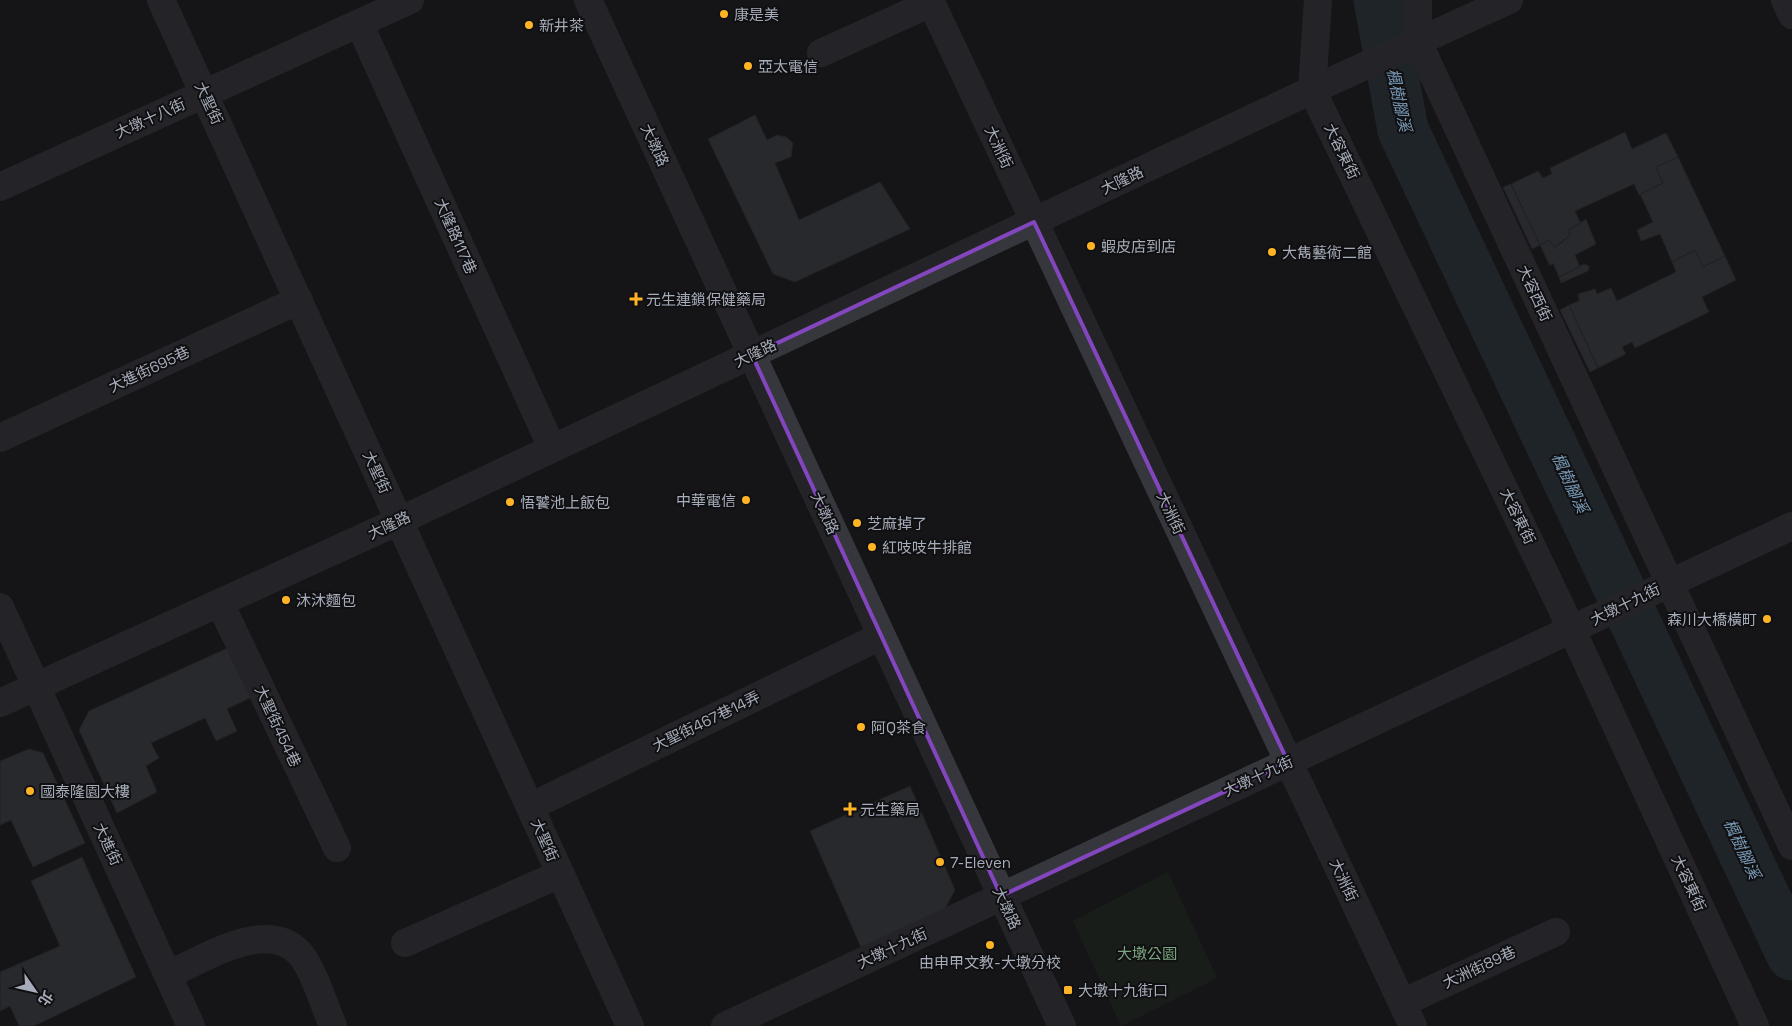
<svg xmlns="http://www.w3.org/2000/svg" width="1792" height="1026" font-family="'Space Grotesk','Noto Sans TC',sans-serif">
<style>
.green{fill:#1d261e}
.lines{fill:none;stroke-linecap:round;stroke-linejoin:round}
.river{stroke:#2a353d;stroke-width:51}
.building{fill:#3f4045;stroke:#2f2f34}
.minor{stroke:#36373d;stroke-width:28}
.marked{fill:none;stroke:#8446be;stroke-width:4;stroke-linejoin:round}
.poi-dot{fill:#ffb426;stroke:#101012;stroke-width:2}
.labels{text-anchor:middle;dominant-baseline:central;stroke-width:4;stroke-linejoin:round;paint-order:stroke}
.poi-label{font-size:15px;fill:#a6acb9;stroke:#101012;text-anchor:start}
.street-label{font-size:15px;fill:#a6acb9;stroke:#101012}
.park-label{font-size:15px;fill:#7ba57e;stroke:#101012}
.water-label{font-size:16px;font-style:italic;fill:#7a9bb7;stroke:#101012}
</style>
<rect width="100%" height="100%" fill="#151517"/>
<path class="green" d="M1168 872 1217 978 1121 1026 1073 921Z"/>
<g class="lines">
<path class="river" d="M1379 0 1403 130 1792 955"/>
</g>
<path class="building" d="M755 115 767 140 777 135 786 137 793 143 791 157 775 163 799 220 880 182 910 229 795 282 773 274 708 139Z
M1625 132 1632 149 1666 133 1678 157 1656 167 1663 183 1639 195 1634 184 1575 211 1581 224 1568 230 1570 236 1554 247 1550 240 1540 245 1511 184 1538 171 1543 178 1552 174 1550 168Z
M1678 157 1725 256 1703 267 1695 250 1672 262 1660 234 1641 241 1637 230 1653 222 1640 194 1663 183 1656 167Z
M1511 184 1540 245 1532 249 1503 187Z
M1586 219 1596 244 1575 255 1580 267 1559 277 1553 263 1550 266 1540 245 1550 240 1554 247 1563 242V240L1570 236 1568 230Z
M1695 250 1703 267 1725 256 1736 280 1702 297 1709 312 1635 348 1632 342 1622 347 1626 354 1598 368 1569 305 1579 301 1578 294 1595 289 1597 294 1611 288 1617 301 1676 272 1672 262Z
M1584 264 1589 266 1588 271 1561 283 1559 277Z
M1569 305 1598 368 1590 372 1560 310Z
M232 646 254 696 227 709 237 731 216 741 205 718 151 743 159 758 146 766 157 792 117 813 79 730 89 711Z
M29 749 43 753 85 843 33 867 11 820 0 825V761Z
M910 786 955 890 944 911 863 952 810 831Z
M82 857 136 977 34 1026H19L10 1006 0 1011V972L60 946 31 881Z"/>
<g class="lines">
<path class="minor" d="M161 0 630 1026
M588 0 1062 1026
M930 0 1413 1026
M1318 0 1312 90 1572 630 1755 1026
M1418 0V42L1792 846
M1785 0 1792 15
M359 23 552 448
M821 53 931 3
M0 187 410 0
M0 438 299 300
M220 603 337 848
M0 607 191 1026
M0 703 399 521 1312 90 1509 0
M530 807 881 636
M405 943 560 874
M168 975C204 959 273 913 304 959 315 975 325 1007 333 1026
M1402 1003 1556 932
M725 1026 1792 526"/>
</g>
<path d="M0 0H1792V1026H0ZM1034 222 1288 762 1001 896 752 355Z" fill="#151517" fill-opacity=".55" fill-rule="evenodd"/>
<path class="marked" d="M1034 222 1288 762 1001 896 752 355Z"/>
<g class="poi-dot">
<circle cx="724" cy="14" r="5"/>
<circle cx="529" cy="25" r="5"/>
<circle cx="748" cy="66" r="5"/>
<circle cx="1091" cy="246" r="5"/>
<circle cx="1272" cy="252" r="5"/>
<path d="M633.5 291.5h5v5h5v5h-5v5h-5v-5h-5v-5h5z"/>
<circle cx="746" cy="500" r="5"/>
<circle cx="510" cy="502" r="5"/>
<circle cx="857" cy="523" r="5"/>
<circle cx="872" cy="547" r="5"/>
<circle cx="286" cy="600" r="5"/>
<circle cx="1767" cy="619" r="5"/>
<circle cx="861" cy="727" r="5"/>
<circle cx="30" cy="791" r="5"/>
<path d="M847.5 801.5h5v5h5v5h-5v5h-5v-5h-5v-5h5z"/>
<circle cx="940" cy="862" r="5"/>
<circle cx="990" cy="945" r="5"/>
<rect x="1063" y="985" width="10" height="10" rx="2.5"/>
</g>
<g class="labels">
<g class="poi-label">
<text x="734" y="14">康是美</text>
<text x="539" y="25">新井茶</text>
<text x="758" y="66">亞太電信</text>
<text x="1101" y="246">蝦皮店到店</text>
<text x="1282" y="252">大雋藝術二館</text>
<text x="646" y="299">元生連鎖保健藥局</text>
<text x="736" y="500" text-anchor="end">中華電信</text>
<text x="520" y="502">悟饕池上飯包</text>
<text x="867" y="523">芝麻掉了</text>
<text x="882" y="547">紅吱吱牛排館</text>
<text x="296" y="600">沐沐麵包</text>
<text x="1757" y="619" text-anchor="end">森川大橋橫町</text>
<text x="871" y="727">阿Q茶食</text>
<text x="40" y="791">國泰隆園大樓</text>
<text x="860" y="809">元生藥局</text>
<text x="950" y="862">7-Eleven</text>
<text x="990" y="962" text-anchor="middle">由申甲文教-大墩分校</text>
<text x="1078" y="990">大墩十九街口</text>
</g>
<g class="street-label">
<text transform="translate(209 103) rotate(65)">大聖街</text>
<text transform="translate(150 118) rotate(-24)">大墩十八街</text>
<text transform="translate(655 145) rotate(65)">大墩路</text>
<text transform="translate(999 147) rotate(65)">大洲街</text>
<text transform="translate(1342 151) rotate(64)">大容東街</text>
<text transform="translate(1122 180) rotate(-25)">大隆路</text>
<text transform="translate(456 236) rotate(66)">大隆路117巷</text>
<text transform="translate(1535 293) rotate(65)">大容西街</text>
<text transform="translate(755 353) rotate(-25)">大隆路</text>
<text transform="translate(149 369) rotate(-25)">大進街695巷</text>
<text transform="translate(377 472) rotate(65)">大聖街</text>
<text transform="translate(825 513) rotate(65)">大墩路</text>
<text transform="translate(1171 513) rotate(65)">大洲街</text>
<text transform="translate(1518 516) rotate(64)">大容東街</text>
<text transform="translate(389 525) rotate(-25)">大隆路</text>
<text transform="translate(1625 604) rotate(-26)">大墩十九街</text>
<text transform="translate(706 721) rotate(-26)">大聖街467巷14弄</text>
<text transform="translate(278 726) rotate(65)">大聖街454巷</text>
<text transform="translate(1258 776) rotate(-25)">大墩十九街</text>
<text transform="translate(545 840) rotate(66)">大聖街</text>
<text transform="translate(108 844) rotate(65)">大進街</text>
<text transform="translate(1344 880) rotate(65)">大洲街</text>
<text transform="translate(1689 883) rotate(65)">大容東街</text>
<text transform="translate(1007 908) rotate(65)">大墩路</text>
<text transform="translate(892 948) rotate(-25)">大墩十九街</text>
<text transform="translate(1479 967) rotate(-25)">大洲街89巷</text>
</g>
<g class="park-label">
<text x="1147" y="953">大墩公園</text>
</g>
<g class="water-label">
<text transform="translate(1399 100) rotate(78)">楓樹腳溪</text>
<text transform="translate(1570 483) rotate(65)">楓樹腳溪</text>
<text transform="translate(1742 849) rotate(65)">楓樹腳溪</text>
</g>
</g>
<g transform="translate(35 991) rotate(124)" stroke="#101012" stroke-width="4" paint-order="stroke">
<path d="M0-4L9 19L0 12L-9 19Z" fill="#a6acb9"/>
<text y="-8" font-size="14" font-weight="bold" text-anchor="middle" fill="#a6acb9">北</text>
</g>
</svg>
